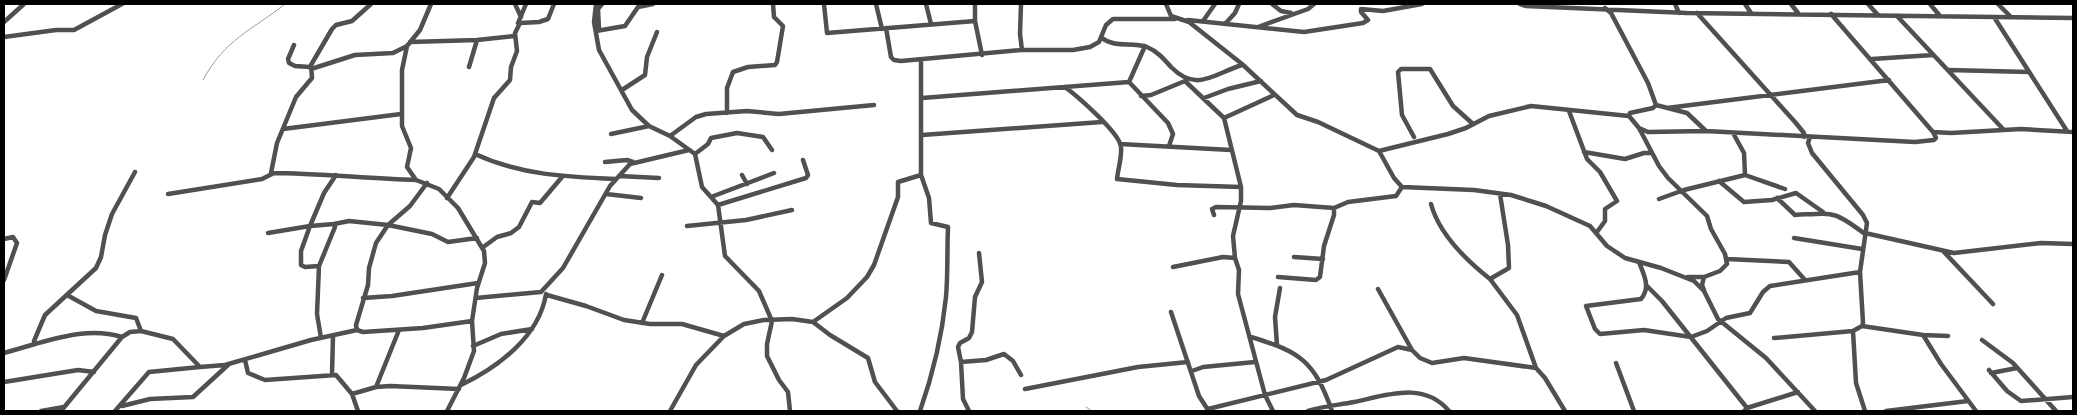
<svg xmlns="http://www.w3.org/2000/svg" width="2077" height="415" font-family="'Sofia Sans Condensed',sans-serif">
<style>
.lines{fill:none;stroke-linecap:round;stroke-linejoin:round}
.stream{stroke:#9e9e9e;stroke-width:1}
.minor{stroke:#505050;stroke-width:4.5}
</style>
<rect width="100%" height="100%" fill="#fff"/>
<g class="lines">
<path class="stream" d="M203 80C225 39 251 31 285 4
M1086 407 1092 411"/>
<path class="minor" d="M371 4 352 21 336 25 332 29 311 65 312 78 296 97 277 143 271 173C320 173 368 179 416 180
M431 4 420 30 407 46 402 70V126L411 148 407 167 416 180 439 189 458 208 484 251 485 263 477 288 472 321 474 351 464 378 447 411
M515 4 521 17
M596 4 594 22 599 50 632 110 649 126 670 136 695 154 702 187 718 205 725 256 759 291 772 321 767 344V356L779 380 788 392 790 411
M824 4 827 33 975 21
M876 4 882 29
M926 4 931 24
M975 4V21L982 55
M1021 4 1020 34 1022 50
M1166 4 1171 16 1189 22 1242 64 1297 115 1318 122 1379 151 1394 178 1402 187 1474 190 1511 195 1546 206 1590 226 1607 246 1625 258 1661 268 1694 281 1704 291 1718 319 1766 358 1815 411
M1272 4 1281 11 1291 13
M1520 4 1526 6 1687 13 2073 18
M1675 4 1679 13
M1745 4 1751 13
M1791 4 1798 13
M1868 4 1878 15
M1930 4 1940 16
M1998 4 2011 17
M1605 8 1611 13 1648 83 1656 105 1653 108 1630 113 1629 116
M1697 13 1795 122 1804 133V137
M1831 14 1933 132 1951 133 2021 129 2073 132
M1897 16 2003 129
M1994 17 2067 131
M1188 20 1304 32 1363 23 1368 20 1361 12V9L1383 11 1422 4
M1203 21 1215 4
M4 22 24 4
M518 23 526 4
M1225 24 1235 13 1239 4
M1258 27 1308 9 1314 4
M886 28 891 57 894 60 901 61 1021 50H1073L1090 47 1099 42 1106 25 1113 19H1175
M599 29 598 9 602 4
M596 31 625 26 638 7 653 4
M4 37 56 30H74L122 4
M1102 38C1116 49 1132 41 1147 47 1157 51 1164 59 1171 67 1197 93 1213 74 1242 65
M410 42 477 40 514 36
M294 45 288 59 289 63 295 66 310 67
M1872 59 1933 55
M469 67 477 40
M311 69 355 55 393 53 407 46
M1949 70 2029 72
M1129 82 1145 46
M1065 87C1077 96 1120 133 1121 147 1122 157 1118 169 1117 179L1177 185 1241 187
M622 90 645 75 647 57 657 32
M1141 96 1151 95 1185 81 1224 118
M922 98 1129 82 1168 123 1173 134 1169 146
M1204 98 1228 89 1261 81
M1656 105 1687 113 1705 130
M1667 108 1889 80
M1569 111 1587 159 1600 172 1617 201 1605 209V221L1597 232
M727 113V88L733 72 748 67 775 65 777 62 783 26 774 17 773 4
M1639 128 1659 166 1668 178 1707 216 1711 229 1725 254 1727 264 1720 271 1704 277 1702 285 1704 290
M283 129 401 114
M611 134 649 126
M922 135 1102 122
M670 136 696 117 706 114 747 111 779 114 874 105
M1414 137 1402 115 1398 72 1401 69H1430L1453 106 1473 124
M1810 137 1808 143 1812 153 1863 215 1867 223 1860 272 1863 323 1862 326 1853 331 1856 383 1865 411
M1120 144 1231 150
M1379 151 1448 134 1466 128 1489 116 1531 106 1629 116 1639 128 1648 132 1706 131 1915 142 1934 140 1936 138 1933 132
M1584 152 1625 159 1644 153H1652
M475 154C520 175 567 177 616 179
M695 154 708 144 711 138 737 133 763 137 772 150
M605 162 627 160 633 162
M742 175 747 184
M1745 175 1785 189
M619 176 659 178
M1719 181 1744 202 1772 200 1796 193 1823 212
M427 183 410 206 388 225 376 243 369 268 368 285 356 325 357 330 363 332 423 328 472 321
M168 194 262 179 272 174
M606 194 641 198
M1500 194 1508 245 1509 268 1490 279 1517 315 1536 368 1545 378 1565 411
M711 197 774 173
M447 198 474 157 494 98 510 80 511 67 517 51 515 33 520 23 539 22 548 19 554 4
M1777 198 1795 215C1834 213 1833 210 1865 234
M1659 199 1684 190 1745 175 1744 153 1733 133
M1431 204C1439 234 1466 260 1490 279
M718 205 806 178 808 175 803 160
M1214 215 1212 209 1216 207 1270 208 1294 205 1334 208 1348 202 1396 196 1402 187
M334 224 349 221 388 225 432 234 448 242 477 238
M310 226 301 251V265L305 267 319 266
M687 226 746 220 792 210
M268 233 310 226
M1865 233 1954 253 2041 243 2073 244
M1794 238 1862 249
M4 239 13 237 17 243 4 280
M482 248 497 237 511 233 519 227 532 202 540 203 562 177
M1944 252 1993 304
M1294 257 1323 259
M1727 259 1789 262 1805 280
M1639 262C1644 275 1651 287 1641 299L1586 306 1595 329 1600 334 1644 330 1691 337 1707 331 1726 318 1750 313 1763 292 1770 286 1860 272
M1173 267 1223 257 1235 258
M1278 277 1316 280 1320 277 1324 246 1334 215V208
M1688 277H1704
M1647 286 1662 301 1747 408
M1378 289 1412 350
M67 295 96 311 136 318 141 331 173 339 200 367 225 365 311 340 357 330
M547 295 586 306 624 320 650 324H682L724 336
M363 298 392 296 478 283
M476 298 541 292 563 268 610 186 630 164 689 150
M1171 312 1199 396 1208 410
M813 322 847 298 867 277 874 265 898 197V182L921 175V60
M642 323 662 275
M1862 326 1923 335 1941 364 1976 411
M1923 335 1948 336
M122 337C92 328 64 336 35 344L34 341 45 315 96 268 101 257 105 235 112 214 135 172
M1251 337C1301 352 1314 361 1332 411
M321 338 317 314 319 266 335 227 334 224 310 226 324 193 336 175
M1774 338 1853 331
M1982 340 2013 363 2056 411
M1277 345 1275 317 1280 288
M473 346 501 334 532 329
M4 353 35 344
M245 360 248 373 265 380 336 375 352 394 358 411
M961 362 986 360 1004 354 1013 361 1021 375
M1616 363 1634 411
M1989 370 2007 391 2021 401 2073 397
M1192 371 1203 367 1255 362
M1991 373 2017 368
M332 374 333 337
M4 382 78 370 94 372
M461 385C498 367 539 337 546 294
M376 387 399 330
M1025 389 1138 367 1188 362
M352 394 376 387 390 386 459 389
M122 406 150 399 193 397 228 365
M1208 409 1326 380 1398 347 1412 350 1420 358 1432 363 1464 358 1536 368
M41 411 64 407
M61 411 122 337 130 332 141 331
M115 411 149 372 200 367
M670 411 696 365 724 336 744 324 764 320 792 319 813 322 830 335 868 358 875 382 897 411
M920 411C933 374 942 336 946 297 948 274 947 250 948 227L931 223 929 198 921 175
M969 411 963 399 961 362 958 347 960 343 969 338 972 332 975 297 982 282 979 253
M1273 411 1265 395 1238 294 1239 270 1235 258 1233 236 1241 201V187L1224 118 1274 95
M1308 411C1323 406 1339 405 1354 402 1387 395 1424 381 1449 411
M1744 411 1747 408 1798 392
M1886 411 1968 401"/>
</g>
<rect width="2077" height="415" fill="none" stroke="#000000" stroke-width="10"/>
</svg>
